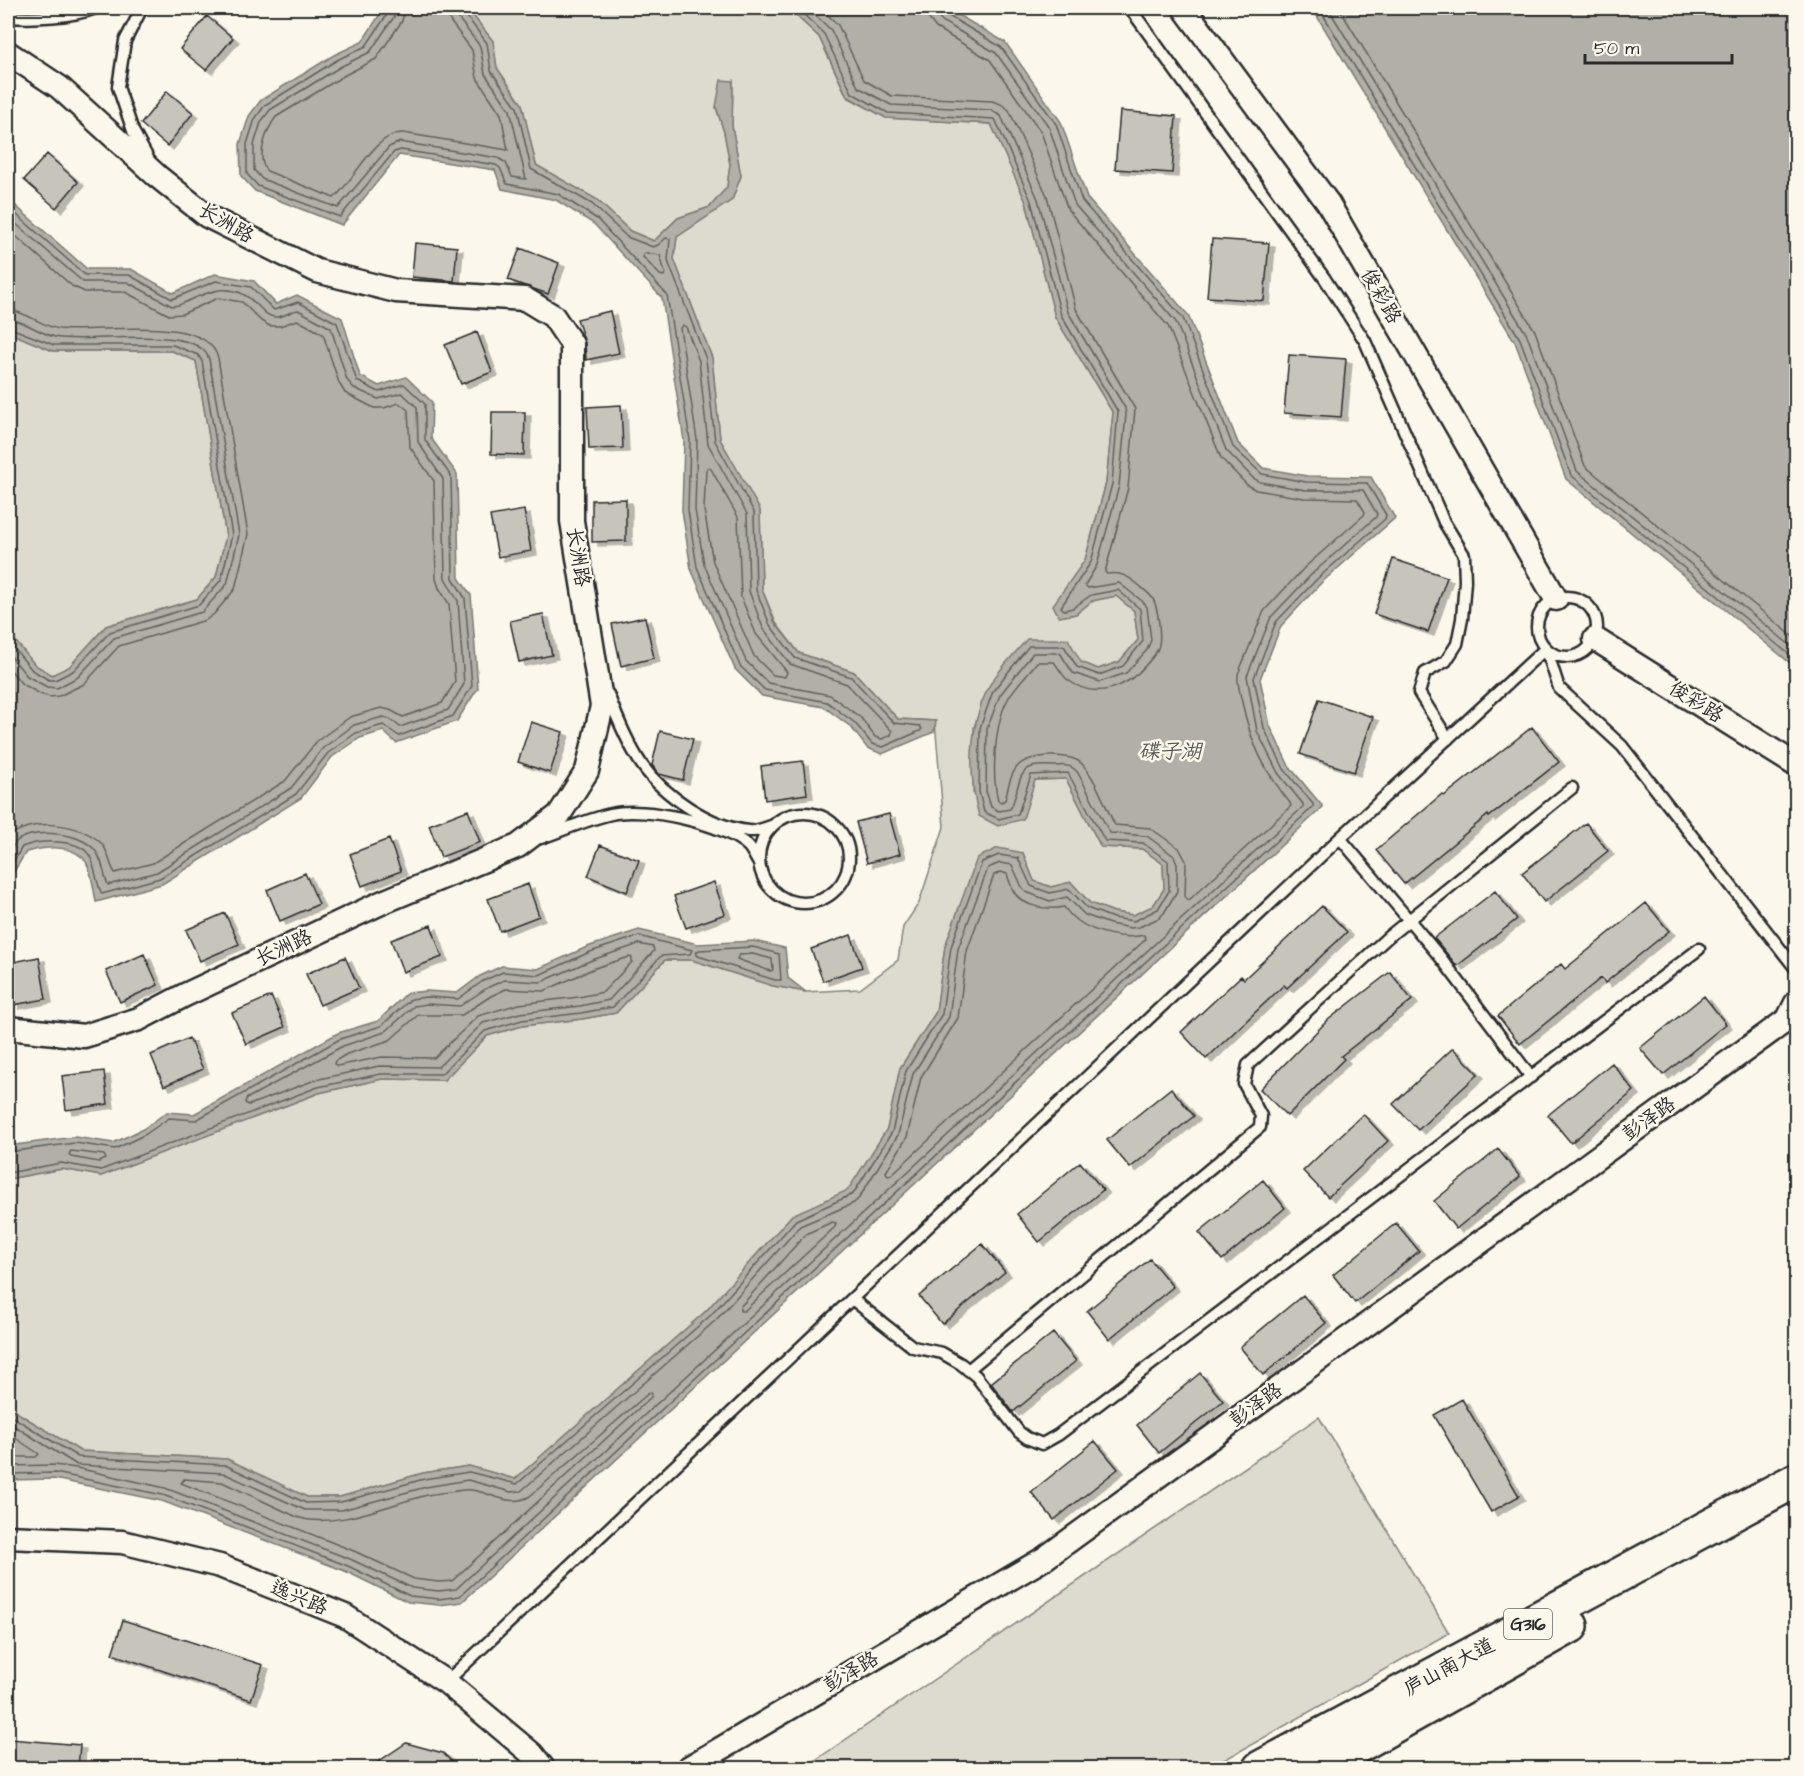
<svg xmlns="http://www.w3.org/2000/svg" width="1804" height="1776" font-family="'Architects Daughter','LXGW WenKai TC',sans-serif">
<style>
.green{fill:#dddad0;stroke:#84827e;stroke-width:1.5}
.water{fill:#b1afa7;stroke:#7b7a75;stroke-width:1.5}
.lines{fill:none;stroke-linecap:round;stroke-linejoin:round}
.shore{stroke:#61605d;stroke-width:1.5}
.building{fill:#c7c4bc;stroke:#2b2b2b;stroke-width:1.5;filter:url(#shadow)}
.service-casing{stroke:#2b2b2b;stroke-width:15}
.minor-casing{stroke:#2b2b2b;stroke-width:27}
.trunk-casing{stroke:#2b2b2b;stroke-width:38}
.service{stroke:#fbf7ec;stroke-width:10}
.minor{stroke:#fbf7ec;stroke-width:22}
.trunk{stroke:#fbf7ec;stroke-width:33}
.labels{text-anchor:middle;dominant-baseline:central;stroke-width:5;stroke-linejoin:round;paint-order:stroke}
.shield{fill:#fbf7ec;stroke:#696865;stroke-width:1.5}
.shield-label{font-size:18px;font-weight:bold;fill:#2b2b2b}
.street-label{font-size:20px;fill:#2b2b2b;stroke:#fbf7ec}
.water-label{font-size:21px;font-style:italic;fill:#5a5956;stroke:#fbf7ec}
</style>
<defs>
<filter id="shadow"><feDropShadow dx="6" dy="4" stdDeviation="0" flood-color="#0004"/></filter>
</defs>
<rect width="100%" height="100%" fill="#fbf7ec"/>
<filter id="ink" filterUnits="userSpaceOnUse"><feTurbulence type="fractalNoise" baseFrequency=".0167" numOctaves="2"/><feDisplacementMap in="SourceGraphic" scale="12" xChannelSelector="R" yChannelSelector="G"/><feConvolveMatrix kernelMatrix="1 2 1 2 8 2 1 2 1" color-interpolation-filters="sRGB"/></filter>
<g filter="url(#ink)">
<path class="green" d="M467 8H788L819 37 847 97 886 118 991 124 1026 202 1055 317 1113 413 1106 483 1085 560 1054 605 1059 617 1076 614 1092 601 1116 596 1134 611 1138 640 1119 662 1098 669 1081 662 988 688 974 727 973 793 1022 819 1035 780 1066 779 1101 847 1142 849 1163 864 1164 889 1153 906 1133 915 1114 912 1090 903 1071 882 1051 887 1034 881 1023 853 945 946 936 1012 900 1068 887 1129 848 1191 792 1215 706 1311 515 1479 469 1466 423 1473 340 1497H307L227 1459 80 1451 8 1407V1179L62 1169 101 1176 319 1093 382 1079 444 1080 487 1036 522 1026 582 1019 616 1013 665 960H692L773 986 806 992 860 989 898 960 903 927 919 903 944 827 935 721 898 719 854 672 799 653 776 623 762 589 760 511 720 439 712 358 674 259 677 237 732 200 741 176 732 126 733 81 716 107 724 132 730 164 727 187 710 207 678 218 654 241 630 231 596 199 536 165 522 104 497 68 493 41Z
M8 327 10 333 53 351H172L196 361 226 536 216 577 197 599 106 626 69 667 52 675 35 665 8 632Z
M1319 1417 1449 1633 1210 1768H804Z"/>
<path class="water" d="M384 8H467L493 41 497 68 522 104 536 165 596 199 630 231 654 241 678 218 710 207 727 187 730 164 724 132 716 107 721 80 733 81 732 126 741 176 732 200 677 237 674 259 712 358 720 439 760 510 762 589 775 623 799 653 854 672 898 719 936 721 934 732 882 754 867 748 851 727 824 707 762 696 735 669 691 569 682 510 684 441 662 298 594 224 556 200 502 189 495 170 399 155 342 225 255 191 241 176 240 144 249 116 261 100 334 55 362 42Z
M788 8H946L1005 42 1061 122 1087 198 1188 315 1238 443 1263 468 1307 476 1371 477 1395 518 1321 583 1281 626 1260 679 1270 726 1289 766 1323 807 462 1602 439 1605 408 1602 345 1571 162 1501 54 1479 8 1480V1407L80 1451 227 1459 307 1497H340L423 1473 469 1466 515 1479 706 1311 792 1215 848 1190 887 1129 900 1068 936 1012 945 946 977 858 998 848 1023 853 1034 881 1051 887 1071 882 1090 903 1114 912 1133 915 1153 906 1164 889 1163 864 1142 849 1101 847 1066 779 1035 780 1023 819 998 826 979 816C968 776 969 727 987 690 995 673 1015 654 1027 639H1068L1081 662 1098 669 1119 662 1138 640 1134 611 1116 596 1092 601 1076 614 1059 617 1053 605 1085 560 1106 483 1113 413 1055 317 1026 202 991 124 886 118 847 96 819 37Z
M1312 8H1796V668L1566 479 1515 342Z
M8 199 87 269H131L173 293 215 274 254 281 276 304 297 295 342 318 360 376 379 386 406 377 432 402 431 438 457 474 459 578 471 595 478 688 457 721 396 743 383 731 360 738 332 757 301 798 162 884 96 902C94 891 91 865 83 858 68 843 44 847 26 852L8 881V632L35 665 52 675 69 667 106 626 197 599 216 577 226 536 196 361 172 351H53L10 333 8 327Z
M639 930 698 944 754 941 785 948 788 978 806 992 773 986 692 960H665L616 1013 582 1019 522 1026 487 1036 444 1080 382 1079 319 1093 101 1176 62 1169 8 1179V1146L75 1137 113 1143 143 1129 167 1112 194 1114 338 1033 378 1021 407 993 427 991 457 993 480 976 502 966 538 969 587 947Z"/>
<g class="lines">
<path class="shore" d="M389 8 388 13 366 46 337 60 265 105 255 119 247 144V174L258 186 340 217 394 152 401 150 496 165 500 168 507 184 558 194 597 219 667 295 690 440 688 510 697 567 740 666 765 690 827 702 855 723 872 744 883 747 920 731 922 729 920 726 894 723 851 677 795 658 770 625 756 590 754 512 715 441 706 359 668 261 670 239 666 238 658 245 653 247 627 237 592 204 531 169 517 107 491 71 487 43 464 13 463 8
M396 8 394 17 370 52 340 67 270 110 261 122 254 145V170L262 179 338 208 389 147 400 142 498 158 506 163 512 177 526 179 510 110 485 74 480 46 458 18 456 8
M405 8 402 21 376 59 345 75 276 117C267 129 255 158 267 171L334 198C354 181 375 132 403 133L508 150 501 114 477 78 472 50 450 21 446 8
M821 8 838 25 864 80 892 96 992 101 1001 104 1009 110 1047 196 1076 309 1135 409 1128 488 1105 572 1107 574C1122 572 1129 577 1140 586 1144 590 1150 594 1153 599 1158 607 1162 639 1158 648 1156 655 1149 661 1145 666 1125 689 1094 700 1068 680 1062 676 1059 668 1054 662H1037C1028 674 1015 686 1008 699 995 722 991 774 998 800L1001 802 1005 800C1008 789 1010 774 1018 766 1028 754 1071 752 1082 764 1095 777 1106 808 1115 825L1150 828 1179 848 1186 861 1185 897 1189 900 1291 806 1290 803C1264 770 1251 744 1242 702 1240 693 1237 684 1238 674L1264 611 1305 567 1364 515 1365 512 1357 499 1304 498 1256 490 1247 485 1221 458 1168 326 1068 210 1041 132 990 60 936 28 929 19 927 8
M1319 8 1520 339 1571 475 1796 660
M1328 8 1527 335 1577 471 1796 650
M1339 8 1535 331 1585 466 1796 639
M8 207 85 275H129L172 299 216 281 251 287 274 310 298 302 337 323 357 381 379 392 404 384 425 404V440L451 476 453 578 465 598 472 686 453 716 399 736 383 725 356 733 328 753 296 794 160 878 102 894C96 884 96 869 91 858 81 837 39 840 22 847L8 871
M8 217 83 282H127L172 306 179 305C206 293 231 278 256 304 262 309 267 317 275 317 283 318 290 311 298 310L331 328 347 380 354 388 378 399 402 393 417 407 418 442 443 479 445 578 458 601 464 684 448 710 400 727 390 719 383 717 354 725 323 748 291 788 157 872 108 885C103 874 103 858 94 849 79 833 38 828 18 840 13 844 10 851 8 856
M8 229 72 286 85 292H125L169 315 182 314 218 298 242 302 261 321 270 326H280L297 320 323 334 339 383 345 393 374 408H384L399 403 408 410 410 447 434 481 436 579 439 588 449 604 455 682 442 703 403 717 390 710 381 708 350 717 317 741 285 781 153 863 115 873C109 864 109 852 102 844 82 822 28 817 8 838
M646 253 660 255 665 273 664 276 660 275 643 257V254Z
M8 310C26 311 41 326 59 329 96 334 206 312 218 358L248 534 235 589 214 614 206 620 119 646 84 684 59 696 50 697 40 694 21 683 8 667
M8 319C24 320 39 333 55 337 86 345 197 322 209 359L239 535 227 584 202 612 114 638 78 677 57 688 47 687 27 676 8 653
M683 325 686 327 699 361 708 444 747 514 749 591 763 628 790 664 847 684 892 731 891 735 882 739 875 737 861 718 830 695 768 683 746 661 704 564 695 510 697 440 680 328Z
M8 327 54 345H173L198 355 202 361 232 535 221 580 199 605 110 632 73 671 55 680H49L32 670 8 641
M708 467 711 469 738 517 741 597 756 634 787 672 785 677 773 675 754 656 713 562 704 509 706 470Z
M1001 872 1007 874C1009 880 1011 887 1014 892 1024 908 1048 910 1064 907 1068 912 1072 918 1078 921 1095 933 1124 940 1144 935L1146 939 891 1175 888 1176 886 1172 907 1137 921 1077 958 1018 967 951 994 875Z
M639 944 653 947 654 951 609 1000 580 1006 520 1013 483 1023 438 1067 379 1066 315 1080 249 1105 245 1103 246 1099 343 1046 385 1032 414 1006 427 1004 460 1006 487 988 504 980 541 982 592 960Z
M753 947 779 954 781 980H775L698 956 696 953 699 950Z
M753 954 772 959 773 970 770 971 737 959 739 955Z
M629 957 632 958V962L603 992 579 997 519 1004 478 1016 434 1058 382 1057 337 1066 334 1064 335 1061 347 1054 390 1040 418 1015H462L491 996 506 989 544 991 595 968Z
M71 1151 104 1155 106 1159 99 1162 71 1157 69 1154Z
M8 1152 75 1143 115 1149 146 1134 169 1118 196 1120 340 1039 381 1026 411 999 427 997 458 999 483 981 503 972 539 975 590 952 639 936 692 950 690 954 661 956 613 1007 581 1013 522 1020 485 1031 441 1074H381L318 1087 101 1170 61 1163 8 1173
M832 1222 836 1223 835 1227 744 1311H740V1307L806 1234Z
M650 1392 652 1394 651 1397 452 1581 439 1582 414 1579 354 1551 181 1483 184 1479 222 1482 297 1517C334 1530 390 1504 427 1495 439 1493 451 1492 463 1490 486 1487 507 1510 530 1496Z
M8 1414 78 1457 225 1465 306 1503 341 1502 424 1479 469 1472 517 1484 711 1315 796 1220 853 1194 892 1132 906 1071 942 1014 951 947 982 862 999 855 1018 858 1031 886 1050 893 1069 889 1087 908 1113 918 1134 921 1158 909 1169 891 1168 861 1143 843 1105 841 1068 773 1031 775 1018 814 999 819 984 812 979 792 980 728 993 691 1029 646H1064L1077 667 1099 675 1123 666 1143 641 1140 609 1118 590 1091 595 1073 608 1064 610 1061 607 1091 562 1112 484 1118 412 1061 315 1031 201 995 119 888 113 852 93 824 34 797 8
M8 1422 77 1465 223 1473 305 1510H342L426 1487 468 1480 511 1492 521 1491 716 1320 800 1226 854 1203 859 1198 898 1135 913 1074 949 1017 958 949 988 868 1000 863 1012 865 1022 887 1026 892 1050 901 1067 897 1085 915 1110 924 1130 928 1139 927 1159 918 1164 913 1177 891V864L1174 856 1147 836 1110 833 1078 773C1072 765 1066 765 1056 766 1049 766 1039 765 1032 767 1016 771 1018 798 1010 809L999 811 991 807 986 791 987 729 1000 695 1033 653H1060L1073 673 1100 682 1126 673 1147 650 1151 640 1147 607 1142 601 1119 583 1088 588 1085 585 1097 565 1119 486 1126 415 1125 408 1068 312 1038 199 1001 116 991 110 891 105 858 87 831 30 808 8
M8 1433 39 1454 36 1457H8
M8 1466 54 1465 77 1468 165 1488 350 1559 412 1588 439 1591 456 1589 1303 807V804L1278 773 1257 731 1247 676 1271 617 1312 574 1376 517 1377 514 1363 490H1306L1260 482 1253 478 1226 450 1176 322 1075 205 1049 127 996 53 942 21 937 15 936 8
M8 1474 55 1473 163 1495 348 1566 410 1596 439 1599 460 1596 1313 807V804L1284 769 1264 728 1254 678 1276 622 1317 579 1385 519 1386 515 1367 483 1306 482 1262 474 1233 447 1183 318 1082 201 1056 124 1001 47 947 15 944 8"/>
</g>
<path class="building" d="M207 16 233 38 206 70 180 49Z
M167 91 193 113 167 146 141 124Z
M1120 111 1176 116 1172 173 1115 169Z
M47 154 78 182 56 208 24 180Z
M1212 239 1269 243 1264 301 1207 297Z
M415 243 457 247 454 281 412 277Z
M520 248 559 263 548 294 508 280Z
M610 311 619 353 586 360 585 343 577 319Z
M477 332 492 372 461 384 445 345Z
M1289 355 1346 359 1341 417 1284 413Z
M621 405 623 448 589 449 587 407Z
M492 412H525L524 455 491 454Z
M626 499V541L592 542V500Z
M524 510 531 551 498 557 490 516Z
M1393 559 1447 577 1428 632 1374 614Z
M543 614 552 655 519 662 510 621Z
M645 617 654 658 621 666 612 624Z
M1319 699 1373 717 1354 772 1300 754Z
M531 722 563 732 550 773 518 762Z
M1532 727 1559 762 1489 817 1488 815 1404 884 1376 850 1442 794 1444 796Z
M660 731 693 739 683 780 659 774 652 765Z
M803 761 807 794 765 800 761 766Z
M468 810 480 842 441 857 429 825Z
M889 814 900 854 867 863 856 822Z
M1586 823 1608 851 1544 902 1522 873Z
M389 839 401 871 362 886 350 854Z
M600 845 639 860 627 892 588 876Z
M305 873 319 904 280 921 267 890Z
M714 882 725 914 686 928 674 896Z
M528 884 539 916 500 931 488 899Z
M1495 891 1517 919 1457 966 1434 938Z
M1646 903 1669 931 1605 983 1601 978 1520 1044 1498 1016 1561 964 1565 969Z
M1322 906 1347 932 1287 988 1284 985 1206 1059 1181 1032 1241 976 1244 979Z
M225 913 239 944 200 961 186 930Z
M431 925 442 957 403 972 391 940Z
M851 935 862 967 823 981 811 949Z
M144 954 158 985 120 1002 106 971Z
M39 957 46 999 13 1005 8 963Z
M345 957 359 988 320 1005 306 974Z
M1390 972 1412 1000 1341 1056 1344 1059 1287 1116 1260 1089 1328 1020Z
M271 996 285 1027 246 1044 232 1013Z
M1704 996 1726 1024 1663 1075 1640 1048Z
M189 1038 203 1069 164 1086 151 1055Z
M1453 1048 1478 1074 1418 1130 1393 1104Z
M1612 1063 1634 1091 1571 1143 1548 1115Z
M104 1071 108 1104 66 1110 62 1076Z
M1171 1088 1194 1116 1130 1168 1107 1140Z
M1363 1114 1388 1141 1328 1197 1303 1171Z
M1498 1149 1520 1177 1456 1229 1434 1201Z
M1080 1162 1103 1190 1039 1242 1017 1214Z
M1263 1180 1285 1208 1222 1260 1199 1232Z
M1396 1223 1419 1251 1355 1303 1333 1275Z
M982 1244 1005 1272 942 1324 919 1296Z
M1150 1259 1173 1287 1109 1339 1087 1311Z
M1303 1295 1326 1323 1263 1375 1240 1347Z
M1053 1333 1076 1361 1013 1412 991 1383Z
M1200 1373 1223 1401 1159 1453 1137 1425Z
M1462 1399 1519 1496 1491 1512 1434 1415Z
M1095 1441 1118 1469 1054 1520 1031 1492Z
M123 1620 263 1665 251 1700 112 1654Z
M10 1739 80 1745 78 1768H8Z
M406 1743 443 1753 458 1768H369Z"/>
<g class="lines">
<defs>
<path id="service" d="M142 8 125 41 118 87 133 131 149 160
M1130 8 1325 279 1365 341 1444 522 1464 555 1465 581 1462 619 1457 644 1446 661 1425 673 1419 693 1448 739
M8 17C34 19 72 17 96 8
M1537 627a30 30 0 1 1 60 0a30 30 0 1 1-60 0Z
M608 694C617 718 627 743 642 765 664 796 711 827 749 831 756 832 765 828 771 826
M759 858a45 45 0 1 1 90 0a45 45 0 1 1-90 0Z
M541 838C564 830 588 819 611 814 645 806 723 823 748 846 752 850 755 857 758 862
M1340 838 1441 958 1531 1077
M852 1299 913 1347 942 1353 961 1364 976 1376 1019 1432 1027 1438 1042 1444 1058 1435 1699 949
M968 1370 1260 1127 1261 1116 1244 1084 1248 1065 1388 937 1572 788
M446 1682 1340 838 1546 648 1559 688 1622 746 1796 969"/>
<path id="minor" d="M1184 8 1328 203 1556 599
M8 53 59 87 157 176 207 216 317 271 396 291 525 299 553 316 572 344V521L602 706 587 771 559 815 518 846 383 902 185 995 139 1019 84 1036 8 1028
M1595 639 1796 765
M8 1537 122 1542 220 1566 345 1616 446 1682 532 1754 543 1768
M688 1768 1045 1558 1788 1019 1796 1003"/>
<path id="trunk" d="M1260 1768 1796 1480
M1319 1768 1571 1626"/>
</defs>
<use href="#service" class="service-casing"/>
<use href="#minor" class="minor-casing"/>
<use href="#trunk" class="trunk-casing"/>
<use href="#service" class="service"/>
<use href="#minor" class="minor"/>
<use href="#trunk" class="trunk"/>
</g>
</g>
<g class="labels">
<rect class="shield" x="1504" y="1609" width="48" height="30" rx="4.5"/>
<g class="shield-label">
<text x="1528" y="1624">G316</text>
</g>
<g class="street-label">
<text transform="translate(226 223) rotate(30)">长洲路</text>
<text transform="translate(1381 296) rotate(60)">俊彩路</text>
<text transform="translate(578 557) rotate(81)">长洲路</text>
<text transform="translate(1696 702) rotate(32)">俊彩路</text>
<text transform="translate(284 948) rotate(-25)">长洲路</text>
<text transform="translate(1649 1119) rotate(-36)">彭泽路</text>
<text transform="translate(1256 1405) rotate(-36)">彭泽路</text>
<text transform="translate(299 1598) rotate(22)">逸兴路</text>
<text transform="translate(1449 1667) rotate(-28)">庐山南大道</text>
<text transform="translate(851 1672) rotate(-31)">彭泽路</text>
</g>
<g class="water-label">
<text x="1170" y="751">碟子湖</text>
</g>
</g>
<rect width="1804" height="1776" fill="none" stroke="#fbf7ec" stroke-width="30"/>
<rect x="15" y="15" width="1774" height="1746" fill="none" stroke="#2b2b2b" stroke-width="2" filter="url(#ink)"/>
<path d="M1585 54v9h147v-9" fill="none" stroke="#2b2b2b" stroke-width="3"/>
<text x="1594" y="54" font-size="18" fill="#2b2b2b" stroke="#fbf7ec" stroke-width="4.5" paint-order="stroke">50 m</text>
</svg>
